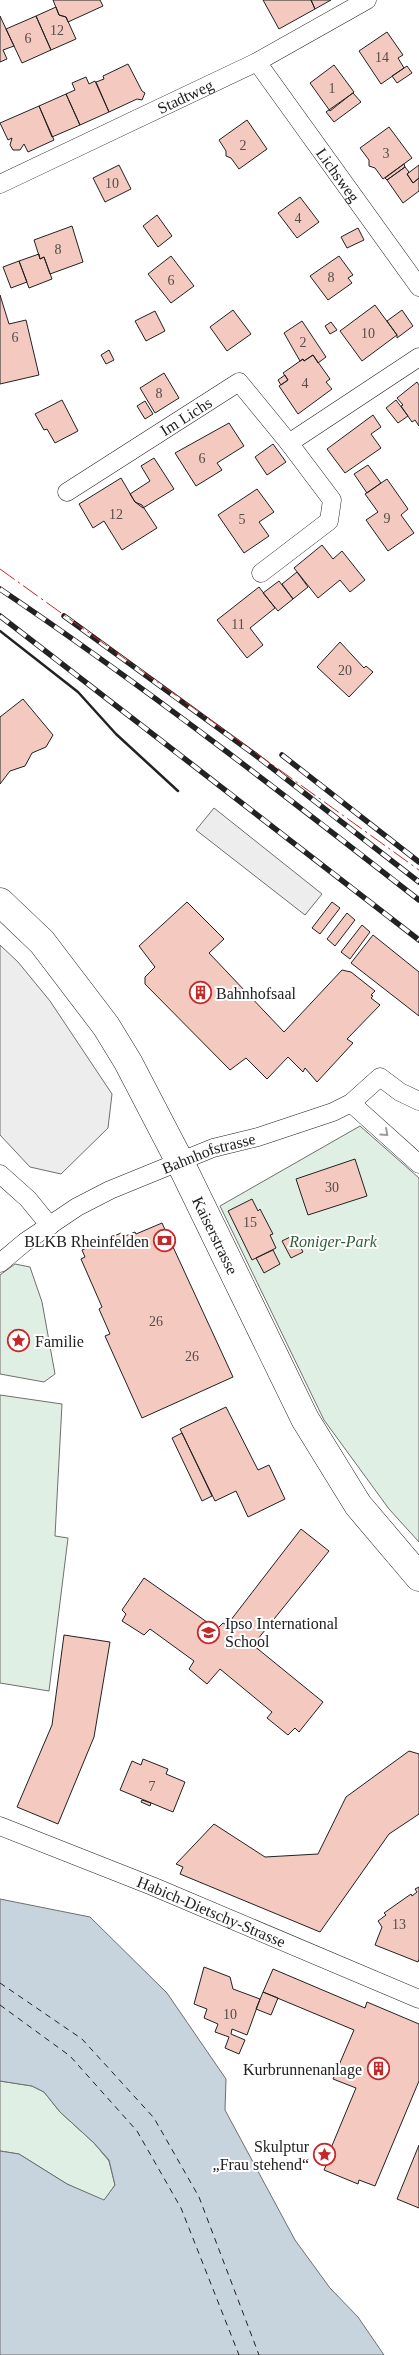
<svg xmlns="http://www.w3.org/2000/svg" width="419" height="2355" font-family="'Times New Roman',serif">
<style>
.green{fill:#e0efe3;stroke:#6f6f6f}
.parking{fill:#ededed;stroke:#6f6f6f}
.water{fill:#c7d3dd;stroke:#6f6f6f}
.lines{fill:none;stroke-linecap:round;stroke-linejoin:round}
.ferry{stroke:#222;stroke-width:1;stroke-dasharray:6 5;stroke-linecap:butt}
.building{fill:#f3c9c0;stroke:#222}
.street-casing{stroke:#222;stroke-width:19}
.primary-casing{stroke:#222;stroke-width:29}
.street{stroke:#fff;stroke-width:18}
.primary{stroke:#fff;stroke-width:28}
.rail-casing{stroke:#222;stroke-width:5.5}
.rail{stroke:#fff;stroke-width:4;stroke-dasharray:11;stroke-linecap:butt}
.wall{stroke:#222;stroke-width:2.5}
.power{stroke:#c62828;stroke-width:1;stroke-dasharray:18 4 2.5 4;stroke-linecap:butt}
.oneway{stroke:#9c9c9c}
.labels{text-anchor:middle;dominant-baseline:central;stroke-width:4;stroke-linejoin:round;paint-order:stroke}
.number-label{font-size:14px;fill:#564c4a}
.street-label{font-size:16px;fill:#222;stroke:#fff}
.poi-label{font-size:16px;fill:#222;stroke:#fff;text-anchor:start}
.park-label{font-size:16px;font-style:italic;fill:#2f5e38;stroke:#fff}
</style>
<rect width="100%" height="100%" fill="#fff"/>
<path class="green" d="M360 1126 419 1178V1542L389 1509 324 1420 220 1206Z
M15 1264 30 1267 42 1302 55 1374 44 1382 0 1374V1275Z
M0 1395 62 1404 55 1536 68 1538 49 1691 0 1683Z
M0 2081 32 2086 44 2092 60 2112 94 2143 109 2161 115 2185 104 2201 67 2184 19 2154 0 2151Z"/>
<path class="parking" d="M214 808 322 894 305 915 196 830Z
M0 945 18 962 50 1001 112 1094 108 1128 61 1174 30 1167 0 1135Z"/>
<path class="water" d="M0 1899 90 1917 167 1993 226 2079 225 2110 295 2240 330 2288 358 2317 384 2355H0V2151L19 2154 67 2184 104 2200 115 2185 109 2160 94 2143 60 2112 44 2092 32 2086 0 2081Z"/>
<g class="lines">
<path class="ferry" d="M0 1983 82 2039 154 2118 199 2197 259 2355
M0 2005 70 2056 137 2131 181 2208 239 2355"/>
</g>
<path class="building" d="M53 0H100L103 6 68 22 66 17 59 15Z
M263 0H311L315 9 279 29Z
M311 0H331L315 9Z
M56 7 59 15 66 17 76 39 51 50 36 16Z
M0 16 14 46 3 50 7 59 0 62Z
M36 16 51 50 22 63 6 29Z
M387 32 403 55 398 58 404 68 381 84 359 51Z
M128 64 142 91 145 93 142 100 137 99 109 112 96 82 104 79 103 76Z
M334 65 354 92 330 111 310 83Z
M407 66 412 73 397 83 392 76Z
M86 77 89 84 95 81 109 112 80 125 66 94 75 90 72 83Z
M353 93 361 102 334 122 326 112Z
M66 94 80 125 52 137 39 106Z
M39 106 54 140 28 152 24 144 20 150H13L10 145 12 138 8 140 0 123Z
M247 120 267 149 239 169 231 158 226 156V151L219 140Z
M389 127 412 158 383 179 375 168 369 166V160L360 148Z
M404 164 405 167 387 180 385 178Z
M119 165 131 189 105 202 93 178Z
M419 165V178L413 183 407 174Z
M405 167 409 172 407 174 413 183 419 178V191L403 203 387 180Z
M300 197 319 222 297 238 278 213Z
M157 215 172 236 158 247 143 226Z
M72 226 83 262 50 274 44 257 40 259 34 240Z
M358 228 364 240 347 248 341 237Z
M39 254 40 259 44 257 52 279 29 288 19 261Z
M171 256 194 286 171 303 148 274Z
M339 256 353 275 348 278 352 283 328 300 310 276Z
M19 261 27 282 11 288 3 267Z
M0 295 9 324 26 320 39 375 0 384Z
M375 305 397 335 362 361 340 331Z
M233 310 251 334 227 351 210 327Z
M402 310 413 326 397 338V335L387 321Z
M155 311 165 331 146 341 135 321Z
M302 321 326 357 318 363 313 355 304 361 303 359 300 361 284 333Z
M331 322 337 330 330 334 325 326Z
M109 350 114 360 106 364 101 355Z
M313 355 330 379 326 382 332 389 298 414 279 386 288 380 283 373 303 359 304 361Z
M164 373 179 398 155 413 140 388Z
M285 375 288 380 281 385 278 380Z
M417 382 419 385V426L415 420 412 422 401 406 403 405 397 398Z
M62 400 78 431 55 443 47 429 44 430 35 414Z
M396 400 408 416 398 423 386 408Z
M145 401 153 414 145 419 137 406Z
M373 415 381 427 371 434 381 448 345 473 327 449Z
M229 423 244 446 217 463 222 470 196 486 175 453Z
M273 444 286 462 267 475 255 457Z
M154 458 174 489 143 508 135 502 130 494 150 481 141 466Z
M368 465 381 483 367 493 354 474Z
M121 478 135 502 142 505 157 528 122 550 104 521 93 528 79 504Z
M387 479 408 509 401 515 414 533 388 551 366 520 378 512 365 494Z
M257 489 274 512 259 522 269 536 244 553 218 515Z
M322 545 333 559 342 551 365 580 350 592 340 580 318 598 294 568Z
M297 572 308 587 293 599 282 584Z
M279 581 293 599 278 611 263 593Z
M259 587 275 608 250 628 263 645 247 658 217 620Z
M340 642 364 668 366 666 373 672 349 697 317 667Z
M23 699 53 735 46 747 32 753 25 766 10 771 0 784V717Z
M187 902 224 939 209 953 284 1032 342 970 351 972 375 991 371 995 373 996 371 998 380 1005 347 1039 353 1043 317 1082 305 1068 303 1072 288 1057 267 1079 246 1058 230 1070 145 984V977L155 967 139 946Z
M332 902 340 908 320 934 312 928Z
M347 913 355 920 335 946 327 939Z
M362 925 370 932 350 959 341 952Z
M373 935 419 972V1016L351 963Z
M355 1159 367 1196 308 1215 296 1179Z
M252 1199 258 1211 260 1209 273 1234 270 1235 276 1248 252 1260 228 1211Z
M162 1223 233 1377 142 1418 105 1336 110 1334 99 1309 102 1307 81 1259 85 1257 82 1250 121 1233 123 1237 135 1232 136 1234Z
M294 1235 303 1252 291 1258 282 1241Z
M273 1250 280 1264 264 1273 256 1258Z
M226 1407 258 1470 269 1465 285 1499 248 1517 236 1491 215 1501 180 1429Z
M182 1433 212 1496 202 1501 172 1438Z
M301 1529 329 1551 253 1645 323 1702 299 1732 295 1728 288 1735 267 1718 272 1712 220 1669 207 1684 189 1669 194 1661 150 1629 144 1635 122 1621 126 1614 122 1610 144 1578 217 1629 223 1623 227 1625Z
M64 1635 110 1642 94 1737 58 1824 17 1807 52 1725Z
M409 1751 419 1754V1814L389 1834 320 1932 180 1874 183 1867 176 1864 214 1824 265 1857 318 1854 346 1797Z
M143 1759 168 1769 166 1774 185 1782 173 1812 120 1790 132 1761 141 1765Z
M142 1800 151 1803 150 1806 141 1802Z
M419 1887V1959L418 1962 375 1945 382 1927 378 1921 386 1915 384 1913 411 1894 412 1896 417 1892 415 1889Z
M204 1967 230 1977 233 1989 260 1999 247 2035 232 2029 231 2034 245 2040 239 2054 225 2048 229 2037 215 2032 218 2024 204 2018 207 2009 194 2004Z
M273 1969 365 2008 367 2002 419 2024V2081L375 2186 359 2180 358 2184 324 2170 328 2161 326 2160 356 2088 333 2079 354 2030 263 1992Z
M263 1992 278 1998 271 2015 256 2009Z
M419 2145V2208L397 2199Z"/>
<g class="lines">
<defs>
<g id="street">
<path id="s1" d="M257 62 419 287"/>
<path id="s2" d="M0 184 257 62 367 0"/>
<path d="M289 443 419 357"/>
<path id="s3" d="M67 492 239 382 289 443 332 500 329 521 261 573"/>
<path d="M351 1103 419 1164"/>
<path d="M0 1174 28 1199 50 1226"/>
<path id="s4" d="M0 1263 25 1242 77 1207 110 1190 213 1148 258 1137 333 1112 351 1103 380 1077 400 1092 419 1101"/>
<path id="s5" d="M0 1826 152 1886 419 1999"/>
</g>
<g id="primary">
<path id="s6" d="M0 902 42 942 106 1026 128 1062 179 1160 305 1419 358 1505 419 1577"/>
</g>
</defs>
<use href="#street" class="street-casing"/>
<use href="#primary" class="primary-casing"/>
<use href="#street" class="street"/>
<use href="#primary" class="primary"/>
<defs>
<path id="rail" d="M0 589C144 686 282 793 419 900
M0 616 419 940
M64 616 254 754 419 882
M282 755 419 862"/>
</defs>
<use href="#rail" class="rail-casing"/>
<use href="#rail" class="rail"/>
<path class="wall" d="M0 631 78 692 116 734 178 791"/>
<path class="power" d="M0 569 419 870"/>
</g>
<defs><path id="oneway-chevron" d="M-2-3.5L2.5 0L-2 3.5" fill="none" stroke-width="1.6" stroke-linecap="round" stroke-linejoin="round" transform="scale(1.25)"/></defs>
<use class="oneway" href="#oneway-chevron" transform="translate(385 1133) rotate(42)"/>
<defs>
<symbol id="building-ring" viewBox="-11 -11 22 22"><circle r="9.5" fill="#fff" stroke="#c62828" stroke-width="1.5"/><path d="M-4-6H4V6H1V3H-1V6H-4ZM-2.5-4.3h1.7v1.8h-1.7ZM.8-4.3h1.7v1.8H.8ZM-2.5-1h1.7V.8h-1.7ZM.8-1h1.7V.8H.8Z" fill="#c62828"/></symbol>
<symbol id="bank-ring" viewBox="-11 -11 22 22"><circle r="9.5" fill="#fff" stroke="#c62828" stroke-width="1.5"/><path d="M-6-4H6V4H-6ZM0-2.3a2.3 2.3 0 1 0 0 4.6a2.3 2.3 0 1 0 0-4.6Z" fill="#c62828"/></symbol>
<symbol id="sight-ring" viewBox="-11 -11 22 22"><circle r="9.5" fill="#fff" stroke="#c62828" stroke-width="1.5"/><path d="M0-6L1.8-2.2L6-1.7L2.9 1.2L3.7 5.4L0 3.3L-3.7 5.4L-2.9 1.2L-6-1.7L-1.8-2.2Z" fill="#c62828"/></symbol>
<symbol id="school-ring" viewBox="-11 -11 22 22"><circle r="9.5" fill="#fff" stroke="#c62828" stroke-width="1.5"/><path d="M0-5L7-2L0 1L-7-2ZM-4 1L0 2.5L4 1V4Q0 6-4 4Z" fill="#c62828"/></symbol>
</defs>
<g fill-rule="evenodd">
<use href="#building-ring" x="188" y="980" width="25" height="25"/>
<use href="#bank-ring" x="152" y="1228" width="25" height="25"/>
<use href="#sight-ring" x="6" y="1328" width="25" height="25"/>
<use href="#school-ring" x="196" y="1620" width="25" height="25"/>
<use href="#building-ring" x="366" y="2056" width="25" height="25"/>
<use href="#sight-ring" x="312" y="2142" width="25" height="25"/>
</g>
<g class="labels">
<g class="number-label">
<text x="57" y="30">12</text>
<text x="28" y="38">6</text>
<text x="382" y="57">14</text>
<text x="332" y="88">1</text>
<text x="243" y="145">2</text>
<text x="386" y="153">3</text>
<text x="112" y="183">10</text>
<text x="298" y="218">4</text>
<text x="58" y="249">8</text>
<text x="331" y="277">8</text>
<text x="171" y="280">6</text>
<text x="368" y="333">10</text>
<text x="15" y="337">6</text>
<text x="303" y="342">2</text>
<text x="305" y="383">4</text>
<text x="159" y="393">8</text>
<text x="202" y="458">6</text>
<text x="116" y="514">12</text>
<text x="387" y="518">9</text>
<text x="242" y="519">5</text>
<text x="238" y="624">11</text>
<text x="345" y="670">20</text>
<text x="332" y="1187">30</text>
<text x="250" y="1222">15</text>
<text x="156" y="1321">26</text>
<text x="192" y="1356">26</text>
<text x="152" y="1786">7</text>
<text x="399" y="1924">13</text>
<text x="230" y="2014">10</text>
</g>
<g class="street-label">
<text stroke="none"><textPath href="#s2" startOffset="205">Stadtweg</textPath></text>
<text stroke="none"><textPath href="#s1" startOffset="139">Lichsweg</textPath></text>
<text stroke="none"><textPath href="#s3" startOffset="141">Im Lichs</textPath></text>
<text stroke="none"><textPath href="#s4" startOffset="238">Bahnhofstrasse</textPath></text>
<text stroke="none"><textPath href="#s6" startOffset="400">Kaiserstrasse</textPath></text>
<text stroke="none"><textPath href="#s5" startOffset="228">Habich-Dietschy-Strasse</textPath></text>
</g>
<g class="poi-label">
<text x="216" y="993">Bahnhofsaal</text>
<text x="149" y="1241" text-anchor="end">BLKB Rheinfelden</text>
<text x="35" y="1341">Familie</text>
<text x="225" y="1623">Ipso International<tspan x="225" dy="18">School</tspan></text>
<text x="362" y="2069" text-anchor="end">Kurbrunnenanlage</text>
<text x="309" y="2146" text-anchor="end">Skulptur<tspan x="309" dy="18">„Frau stehend“</tspan></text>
</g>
<g class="park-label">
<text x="333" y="1241">Roniger-Park</text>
</g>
</g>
</svg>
